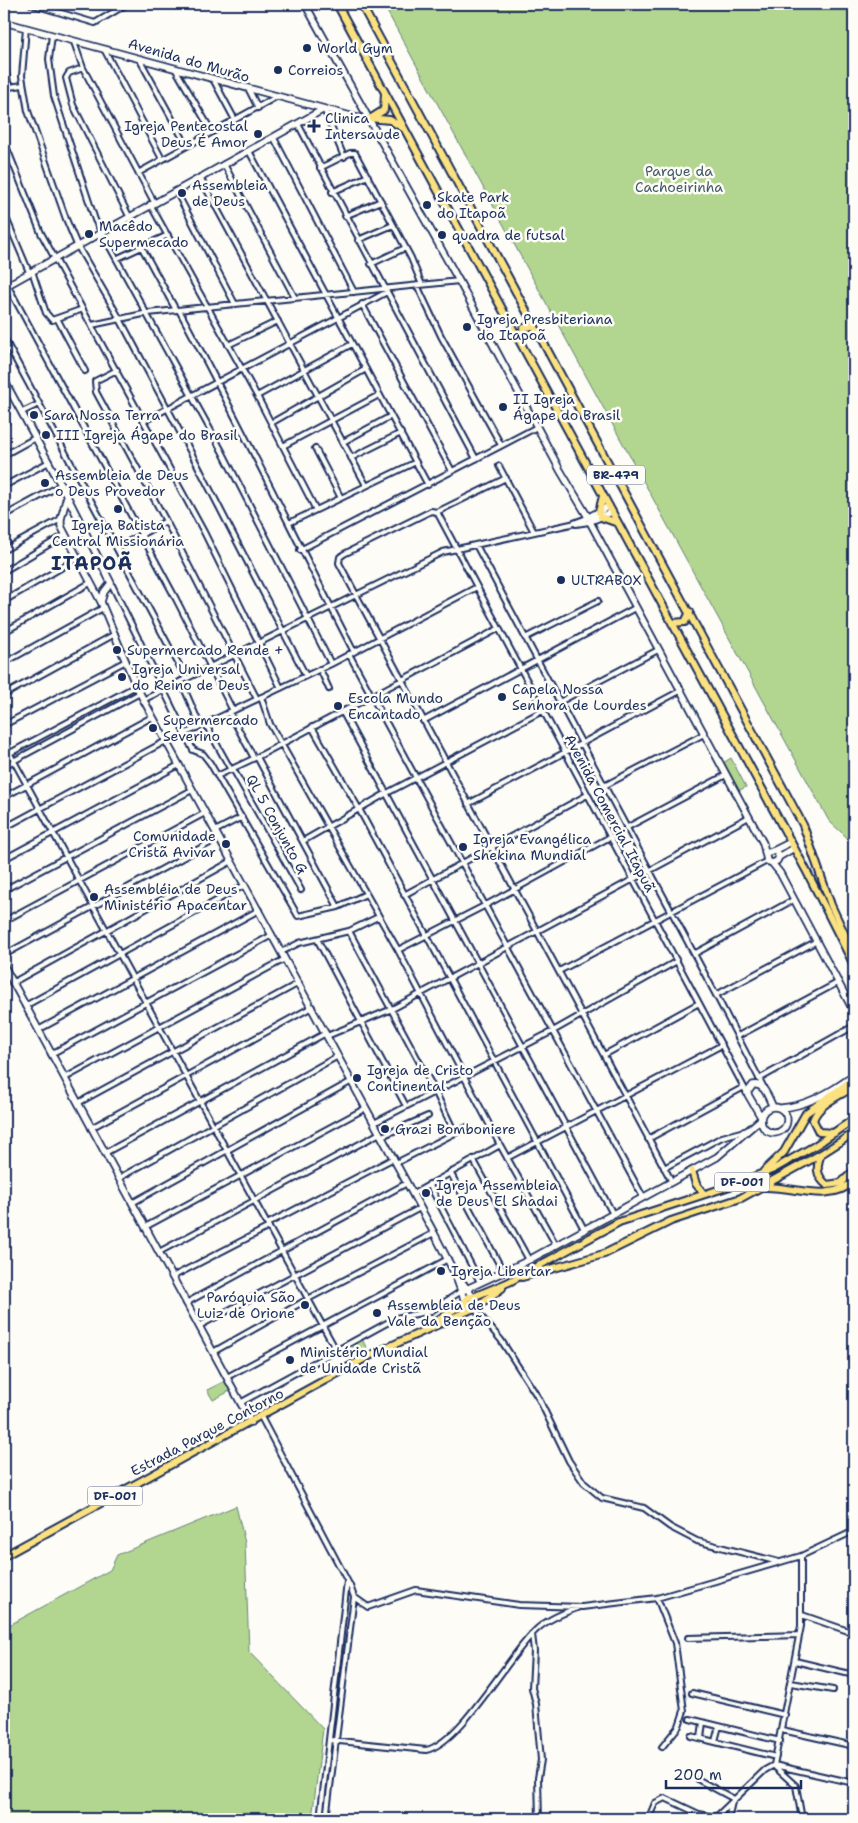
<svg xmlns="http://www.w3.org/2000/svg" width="858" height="1823" font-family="'Shantell Sans',sans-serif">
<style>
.green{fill:#b2d690;stroke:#668277}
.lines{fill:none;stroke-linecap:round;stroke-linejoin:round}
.street-casing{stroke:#1b2f5e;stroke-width:8}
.secondary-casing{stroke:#1b2f5e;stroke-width:9}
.primary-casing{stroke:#1b2f5e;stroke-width:10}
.street{stroke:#fdfcf7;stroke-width:4}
.secondary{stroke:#fdfcf7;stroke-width:5.5}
.primary{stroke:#fbe180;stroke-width:6}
.poi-dot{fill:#1b2f5e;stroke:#fdfcf7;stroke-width:2}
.labels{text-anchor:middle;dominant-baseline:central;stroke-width:5;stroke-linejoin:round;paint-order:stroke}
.shield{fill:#fdfcf7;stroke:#5f6c8c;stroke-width:1}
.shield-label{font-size:12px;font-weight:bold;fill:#1b2f5e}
.poi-label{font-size:14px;fill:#1b2f5e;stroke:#fdfcf7;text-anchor:start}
.street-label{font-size:14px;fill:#1b2f5e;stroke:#fdfcf7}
.park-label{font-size:14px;fill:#41596a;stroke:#fdfcf7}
.district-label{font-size:19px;font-weight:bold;letter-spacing:1px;fill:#1b2f5e;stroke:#fdfcf7}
</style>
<rect width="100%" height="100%" fill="#fdfcf7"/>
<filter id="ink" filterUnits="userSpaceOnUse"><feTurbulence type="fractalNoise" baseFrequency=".02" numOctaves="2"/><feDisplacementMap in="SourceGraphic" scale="10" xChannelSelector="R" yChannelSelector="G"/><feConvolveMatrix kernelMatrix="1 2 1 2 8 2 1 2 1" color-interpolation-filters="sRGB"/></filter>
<g filter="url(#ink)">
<path class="green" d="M383 4H854V844L829 821Z
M731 758 746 787 738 791 723 763Z
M362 1339 367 1349 349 1359 344 1349Z
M225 1381 230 1391 213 1400 207 1390Z
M236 1506 245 1543 249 1652 323 1729 312 1819H4V1628L110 1570 117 1555Z"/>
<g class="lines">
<defs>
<path id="street" d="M31 4 95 23 127 4
M26 28 22 76 28 111 66 219 77 245 120 319 197 464 306 676
M52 35 49 59 54 96 95 220 222 451 331 664
M74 42 83 68 154 202
M104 49 162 159
M140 60 187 146
M4 63 9 87 23 85
M83 68 69 73 66 78 73 105 129 216
M176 70 212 132
M213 79 235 120
M249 90 258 108
M324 109 344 157
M298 124 476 459
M274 138 354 292
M4 141 41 233 204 532 281 688
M249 151 428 485
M224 164 295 298
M320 168 350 153H355L411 258 422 285
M138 173 276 97
M200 177 366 485
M176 191 235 304
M332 192 368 176
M150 204 257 396 316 510
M4 213 29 272
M345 216 381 201
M358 240 393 225
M141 246 176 310
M118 258 168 235
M371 264 405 248
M32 271 46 313 52 320 83 309
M4 279 176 599 232 709
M417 285 441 336 501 445
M362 304 452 471
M179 310C240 423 295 538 354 652
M58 320 85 371
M92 325 148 313 459 281
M4 338 186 678
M228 345 278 321
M117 370 95 381 96 392 166 521 257 699
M257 396 352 344
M22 412 39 404
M144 421 387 292
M4 423 6 422
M271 423 366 369
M343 442 391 416
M283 446 379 395
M315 448 341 498
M4 455 35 438
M351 458 401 433
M499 466 534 532
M4 486 49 462
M437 512 431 511 344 554 340 557 339 563 672 1182
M437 512 747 1093
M437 512 506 478
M4 516 61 485
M289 523 416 462
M576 524 589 522
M476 545 716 995 763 1086
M117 548 166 521
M4 550 61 519
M300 550 537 427
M4 571 65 535
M111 583 193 750 203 754 210 763 298 916 338 907 366 894
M4 601 78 558
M4 632 90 583
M525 638 598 601
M349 654 643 1197
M4 663 103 608
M320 669 329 689
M181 681 200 725
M4 695 115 634
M261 697 270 724 398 950 500 1145 556 1245
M143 700 443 552 571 524 587 518
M342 711 613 1214
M229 712 254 758
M423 721 635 608
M205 723 231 770
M4 725 126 661
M312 727 359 809 584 1229
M184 734 331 664 477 587
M4 743 336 1350
M10 753 136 686
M257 757 338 907
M4 766 140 693
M233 769 301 890
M217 776 257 757 498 629
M604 786 704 734
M4 797 152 717
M468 804 680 691
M4 828 166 741
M626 828 726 775
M215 831 242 817
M303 841 387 793 658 650
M4 859 179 765
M4 890 192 790
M404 895 587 795
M4 921 205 813
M349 931 435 1091 455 1133
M317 939 406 1106
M398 950 486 905 610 837
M281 952 299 943 349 931 378 917
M694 954 793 900
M4 955 219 838
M559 971 767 861
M12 983 232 861
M716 995 817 941
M25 1006 245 885
M38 1030 259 910
M327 1036 392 1009 450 978 749 817
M738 1036 839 982
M51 1054 272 935
M604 1055 699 1003
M65 1078 285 959
M759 1079 854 1026
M78 1103 299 983
M374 1123 553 1031 677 961
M91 1128 312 1007
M382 1136 428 1116
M648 1139 744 1087
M105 1153 326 1033
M507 1158 722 1045
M473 1159 529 1260
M396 1163 467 1127
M664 1168 722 1137 748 1130
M450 1172 504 1273
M119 1178 338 1056
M429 1184 480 1282
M413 1194 500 1145
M132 1203 352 1081
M267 1224 394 1158
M145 1227 366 1108
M159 1252 380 1133
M172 1277 269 1227
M186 1303 407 1183
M474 1308 501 1340 539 1399 569 1461 584 1483 602 1498 644 1508 670 1527 697 1541 779 1562
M199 1326 420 1208
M213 1352 308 1299 434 1233
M227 1377 448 1259
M240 1403 396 1318 431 1311 460 1292
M261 1417 350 1586 354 1597 326 1819
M354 1597 368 1607 416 1590 519 1605 582 1607 657 1598 801 1556 854 1531
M657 1598 675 1643 684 1711 679 1726 662 1747
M802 1615 854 1633
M532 1634 534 1651 532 1688 536 1704 541 1760 538 1778 539 1819
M688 1638 799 1635
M795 1661 854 1675
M791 1683 833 1690
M692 1693 785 1715
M690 1719 780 1741
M782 1730 854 1746
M691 1736 776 1757
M701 1738 703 1722
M330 1740 426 1750C461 1743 509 1654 537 1629 548 1619 563 1613 577 1608
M715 1741 719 1726
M774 1765 854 1783
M774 1766 796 1786 802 1819
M699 1780 734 1799
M650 1815 655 1803 665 1798 699 1814 715 1817
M320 1819 347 1581
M714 1819 765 1770 774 1765 801 1626V1556
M728 1819 732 1802"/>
<path id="secondary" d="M305 4 459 281 560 470 588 517
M4 22 358 118H368
M4 287 324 109
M4 380 67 496 111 583 104 592 101 602
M67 496 61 519V526L101 602 136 686 434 1233 455 1274 465 1302
M591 516 609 506
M593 520 612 512
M590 522 763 843 767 861 772 863 777 861 779 857 775 850 766 853
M775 850 791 842
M779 857 794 848
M772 863 780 873 854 1012
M4 966 251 1422
M761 1120a13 13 0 1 1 26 0a13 13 0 1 1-26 0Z
M781 1108C807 1106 833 1091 854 1075
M761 1117 747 1093 753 1085C765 1083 768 1098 773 1107
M457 1275 473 1297
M460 1292 529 1260 717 1157 761 1119"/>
<path id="primary" d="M337 4 806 870 854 965
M361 4 803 825 831 905 854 954
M373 117 384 110 385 93
M368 118 390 120 403 128
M519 337 524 328 535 325
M599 512 603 496
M601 517 618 523
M672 623 685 622 690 612
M834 1133 819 1132 813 1120C819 1103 841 1096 854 1086
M821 1154C816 1167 816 1176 827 1185L841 1183 854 1171
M692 1171 696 1184 704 1194
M764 1171 784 1152 806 1113 854 1079
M764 1187C795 1186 829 1204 854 1181
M522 1277 604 1254 671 1221 741 1198 821 1154 854 1133
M473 1297 509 1282 619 1222 730 1186 774 1169 816 1145 854 1119
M477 1306 502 1288
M438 1320 465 1302
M4 1556 369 1356 474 1308 477 1303 473 1297H468L465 1302 471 1309"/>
</defs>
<use href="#street" class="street-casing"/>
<use href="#secondary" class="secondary-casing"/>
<use href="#primary" class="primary-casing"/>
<use href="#street" class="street"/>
<use href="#secondary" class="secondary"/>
<use href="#primary" class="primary"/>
</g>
</g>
<g class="poi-dot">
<circle cx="307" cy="48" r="5"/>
<circle cx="278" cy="70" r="5"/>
<path d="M311.5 118.5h5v5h5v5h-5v5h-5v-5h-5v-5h5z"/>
<circle cx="258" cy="134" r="5"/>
<circle cx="182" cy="193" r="5"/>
<circle cx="427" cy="205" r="5"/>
<circle cx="89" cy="234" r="5"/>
<circle cx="442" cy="235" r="5"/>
<circle cx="467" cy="327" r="5"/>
<circle cx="503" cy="407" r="5"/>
<circle cx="34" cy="415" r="5"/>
<circle cx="46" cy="435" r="5"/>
<circle cx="45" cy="483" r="5"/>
<circle cx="118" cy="509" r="5"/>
<circle cx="561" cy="580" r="5"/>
<circle cx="117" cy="650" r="5"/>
<circle cx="122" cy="677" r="5"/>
<circle cx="502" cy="697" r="5"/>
<circle cx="338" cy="706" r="5"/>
<circle cx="153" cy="728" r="5"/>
<circle cx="226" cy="844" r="5"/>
<circle cx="463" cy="847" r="5"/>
<circle cx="94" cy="897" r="5"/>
<circle cx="357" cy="1078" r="5"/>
<circle cx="385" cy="1129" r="5"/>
<circle cx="426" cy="1193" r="5"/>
<circle cx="441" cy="1271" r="5"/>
<circle cx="305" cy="1305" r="5"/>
<circle cx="377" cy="1313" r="5"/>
<circle cx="290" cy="1360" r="5"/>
</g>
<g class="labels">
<g class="shield">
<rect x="587" y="465.5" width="58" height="19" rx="4"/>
<rect x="714.5" y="1172.5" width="55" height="19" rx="4"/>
<rect x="87.5" y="1486.5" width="55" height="19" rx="4"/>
</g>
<g class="shield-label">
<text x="616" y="475">BR-479</text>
<text x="742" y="1182">DF-001</text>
<text x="115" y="1496">DF-001</text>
</g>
<g class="poi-label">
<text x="317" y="48">World Gym</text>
<text x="288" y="70">Correios</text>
<text x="325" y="118">Clinica<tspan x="325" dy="16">Intersaude</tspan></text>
<text x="248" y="126" text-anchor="end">Igreja Pentecostal<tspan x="248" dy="16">Deus É Amor</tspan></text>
<text x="192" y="185">Assembleia<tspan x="192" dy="16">de Deus</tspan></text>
<text x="437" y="197">Skate Park<tspan x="437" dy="16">do Itapoã</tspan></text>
<text x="99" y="226">Macêdo<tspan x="99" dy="16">Supermecado</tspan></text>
<text x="452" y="235">quadra de futsal</text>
<text x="477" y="319">Igreja Presbiteriana<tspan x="477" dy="16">do Itapoã</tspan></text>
<text x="513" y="399">II Igreja<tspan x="513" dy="16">Ágape do Brasil</tspan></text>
<text x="44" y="415">Sara Nossa Terra</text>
<text x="56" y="435">III Igreja Ágape do Brasil</text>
<text x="55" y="475">Assembleia de Deus<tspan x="55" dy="16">o Deus Provedor</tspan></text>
<text x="118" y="525" text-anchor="middle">Igreja Batista<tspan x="118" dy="16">Central Missionária</tspan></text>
<text x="571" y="580">ULTRABOX</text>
<text x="127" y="650">Supermercado Rende +</text>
<text x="132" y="669">Igreja Universal<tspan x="132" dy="16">do Reino de Deus</tspan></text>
<text x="512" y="689">Capela Nossa<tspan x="512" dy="16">Senhora de Lourdes</tspan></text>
<text x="348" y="698">Escola Mundo<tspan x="348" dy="16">Encantado</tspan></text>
<text x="163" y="720">Supermercado<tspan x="163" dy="16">Severino</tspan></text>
<text x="216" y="836" text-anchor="end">Comunidade<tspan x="216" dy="16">Cristã Avivar</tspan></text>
<text x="473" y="839">Igreja Evangélica<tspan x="473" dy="16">Shekina Mundial</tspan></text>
<text x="104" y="889">Assembléia de Deus<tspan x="104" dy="16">Ministério Apacentar</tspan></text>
<text x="367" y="1070">Igreja de Cristo<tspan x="367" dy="16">Continental</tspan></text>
<text x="395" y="1129">Grazi Bomboniere</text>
<text x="436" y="1185">Igreja Assembleia<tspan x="436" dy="16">de Deus El Shadai</tspan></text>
<text x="451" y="1271">Igreja Libertar</text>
<text x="295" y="1297" text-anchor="end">Paróquia São<tspan x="295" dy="16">Luiz de Orione</tspan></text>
<text x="387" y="1305">Assembleia de Deus<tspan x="387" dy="16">Vale da Benção</tspan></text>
<text x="300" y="1352">Ministério Mundial<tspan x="300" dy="16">de Unidade Cristã</tspan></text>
</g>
<g class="street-label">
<text transform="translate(189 60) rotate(16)">Avenida do Murão</text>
<text transform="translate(610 813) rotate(62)">Avenida Comercial Itapuã</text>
<text transform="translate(277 824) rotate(61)">QL 5 Conjunto G</text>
<text transform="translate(207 1432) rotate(-28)">Estrada Parque Contorno</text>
</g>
<g class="park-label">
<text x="679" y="171">Parque da<tspan x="679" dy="16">Cachoeirinha</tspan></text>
</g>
<g class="district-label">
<text x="92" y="563">ITAPOÃ</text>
</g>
</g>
<rect width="858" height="1823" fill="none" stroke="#fdfcf7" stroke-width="20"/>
<rect x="10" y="10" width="838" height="1803" fill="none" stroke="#1b2f5e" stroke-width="2" filter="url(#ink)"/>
<path d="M666 1780v8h135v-8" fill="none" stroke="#1b2f5e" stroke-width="2.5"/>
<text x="673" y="1780" font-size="15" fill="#1b2f5e" stroke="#fdfcf7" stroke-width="4" paint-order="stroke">200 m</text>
</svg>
